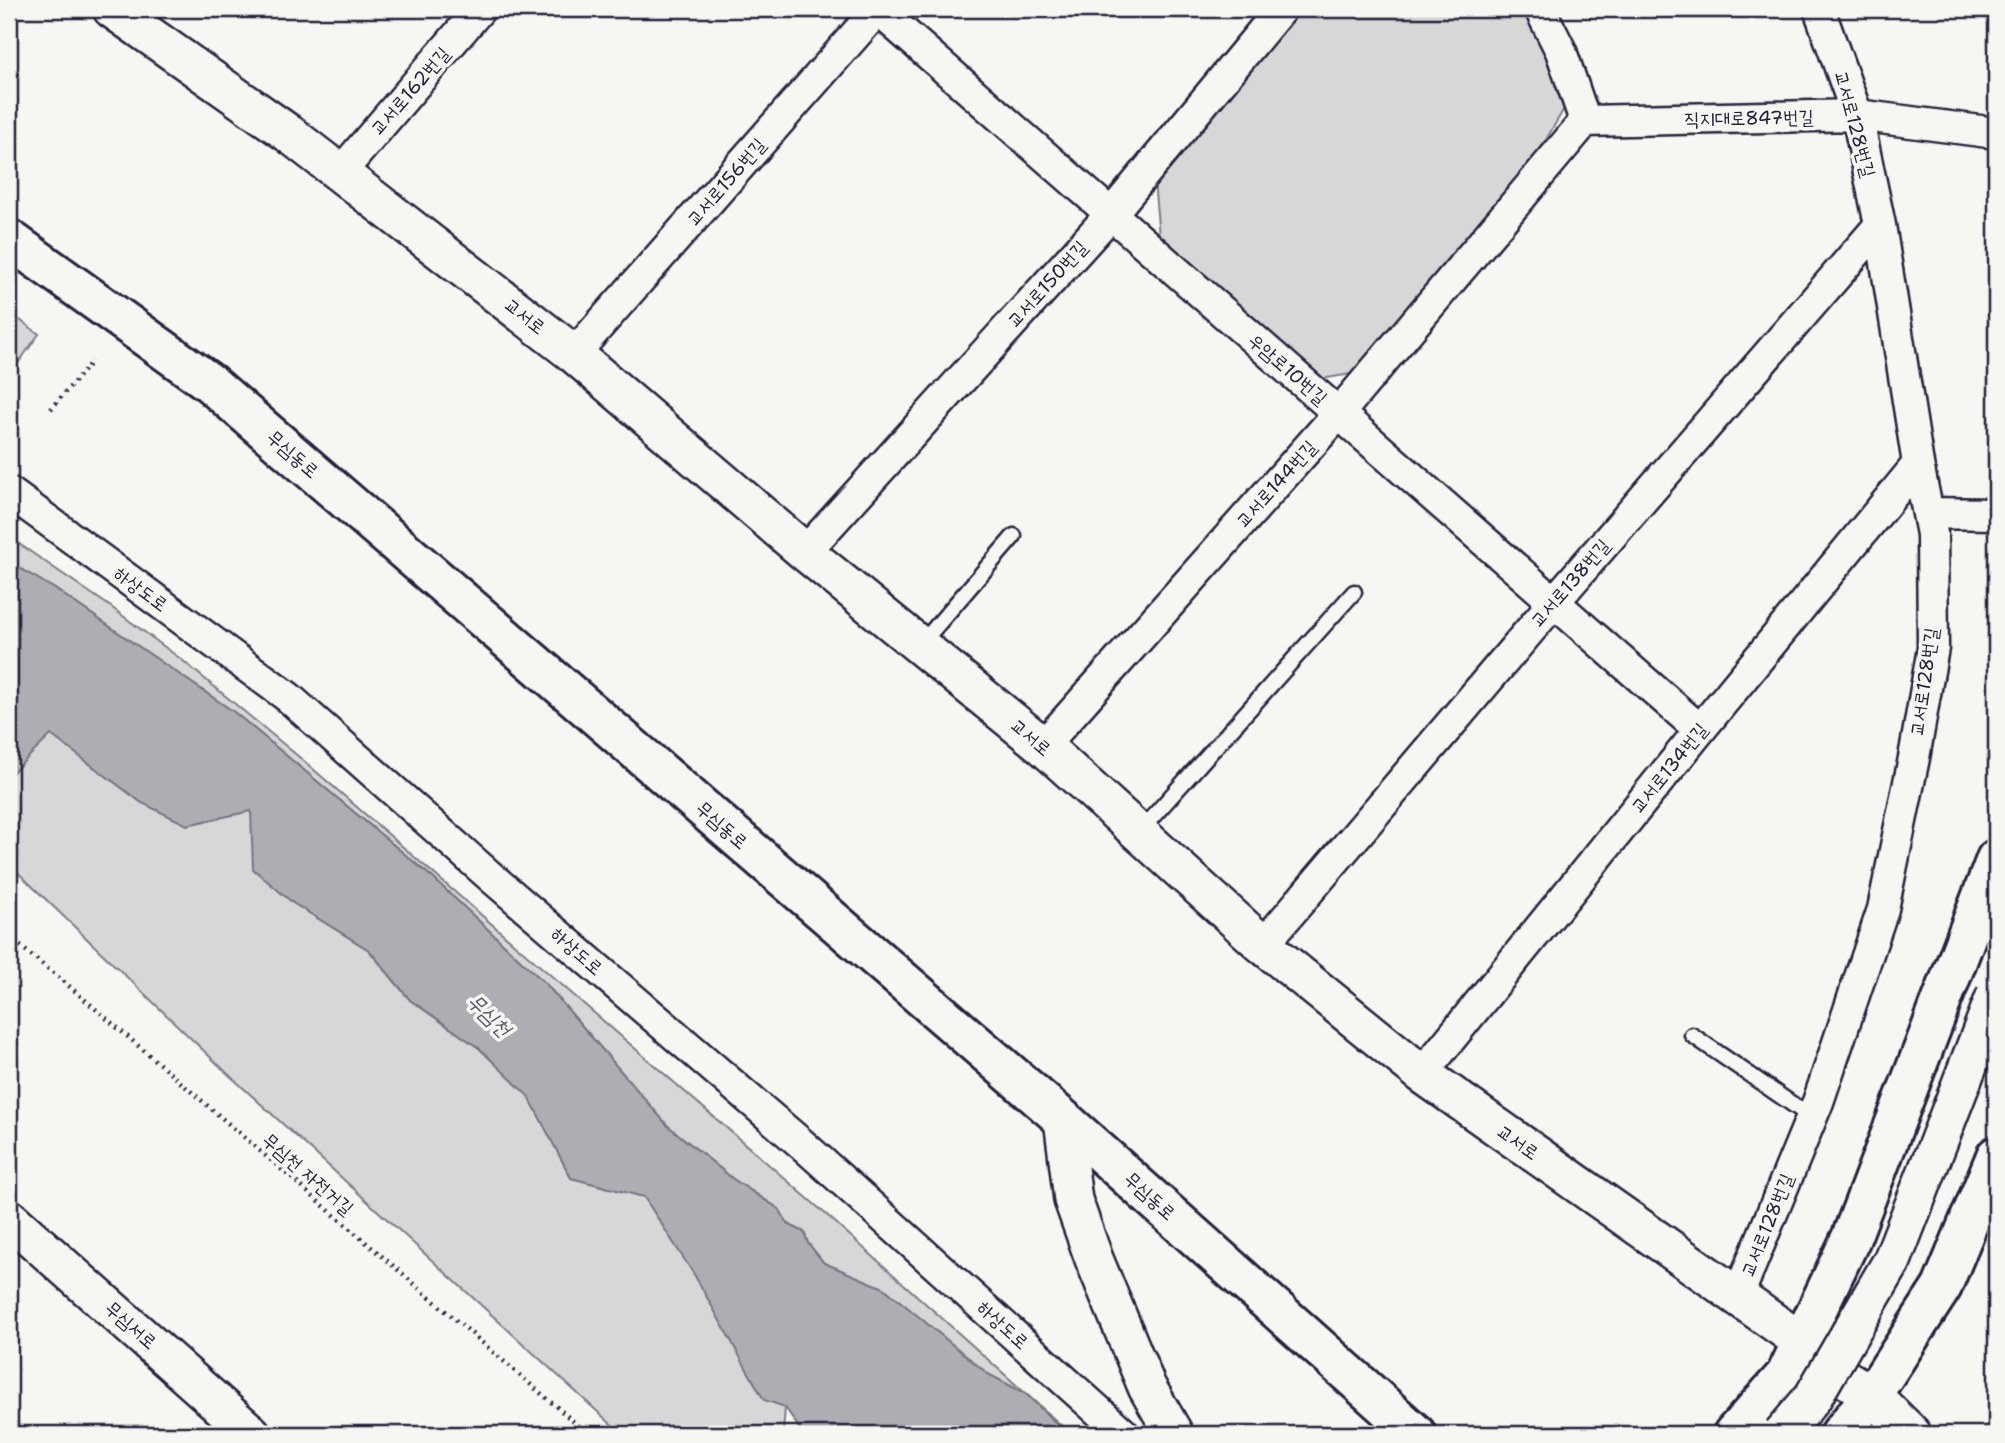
<svg xmlns="http://www.w3.org/2000/svg" width="2005" height="1443" font-family="'Shantell Sans','Poor Story',sans-serif">
<style>
.green{fill:#d7d7d7;stroke:#7c7c89;stroke-width:2}
.water{fill:#adadb3;stroke:#757583;stroke-width:2}
.lines{fill:none;stroke-linecap:round;stroke-linejoin:round}
.service-casing{stroke:#22223b;stroke-width:19}
.minor-casing{stroke:#22223b;stroke-width:35}
.tertiary-casing{stroke:#22223b;stroke-width:42}
.secondary-casing{stroke:#22223b;stroke-width:44}
.path{stroke:#22223b;stroke-width:4.5;stroke-dasharray:2 5;stroke-linecap:butt}
.service{stroke:#f6f6f2;stroke-width:14}
.minor{stroke:#f6f6f2;stroke-width:30}
.tertiary{stroke:#f6f6f2;stroke-width:37}
.secondary{stroke:#f6f6f2;stroke-width:38}
.tertiary-bridge-casing{stroke:#22223b;stroke-width:42;stroke-linecap:butt}
.tertiary-bridge{stroke:#f6f6f2;stroke-width:37}
.labels{text-anchor:middle;dominant-baseline:central;stroke-width:7;stroke-linejoin:round;paint-order:stroke}
.street-label{font-size:19px;fill:#22223b;stroke:#f6f6f2}
.water-label{font-size:21px;font-style:italic;fill:#535365;stroke:#f6f6f2}
</style>
<rect width="100%" height="100%" fill="#f6f6f2"/>
<filter id="ink" filterUnits="userSpaceOnUse"><feTurbulence type="fractalNoise" baseFrequency=".0143" numOctaves="2"/><feDisplacementMap in="SourceGraphic" scale="14" xChannelSelector="R" yChannelSelector="G"/><feConvolveMatrix kernelMatrix="1 2 1 2 8 2 1 2 1" color-interpolation-filters="sRGB"/></filter>
<g filter="url(#ink)">
<path class="green" d="M1300 9H1525L1542 43 1565 107 1536 157 1357 373 1321 379 1159 236 1154 181Z
M9 312 39 334 9 376Z
M9 537 111 607 182 660 305 762 828 1216 1071 1434H1067L1026 1394 988 1374 884 1288 824 1263 808 1243 804 1232 788 1224 779 1209 733 1179 667 1125 546 984 432 877 234 712 55 589 9 562Z
M51 734 142 803 251 811 293 903 369 950 410 1000 479 1048 530 1097 571 1178 644 1197 785 1407 783 1434H622L228 1074 9 864V776Z"/>
<path class="water" d="M9 562 55 589 234 712 432 877 546 984 667 1125 733 1179 779 1209 788 1224 804 1232 808 1243 824 1263 884 1288 988 1374 1026 1394 1067 1434H803L785 1407 764 1400 695 1276 644 1197 571 1178 529 1097 479 1048 410 1000 369 950 293 903 253 869 251 811 187 825 142 803 51 735 9 776Z"/>
<g class="lines">
<defs>
<path id="service" d="M921 644 1014 536
M1140 831 1354 592
M1692 1035 1811 1117"/>
<path id="minor" d="M877 9 1700 730
M1540 9 1561 51 1585 121
M1585 121 1857 115 1996 133
M340 173 480 9
M574 354 878 9
M9 492 288 697 491 877 804 1146 1124 1434
M1928 513 1996 514
M805 552 1112 213 1281 9
M1043 746 1339 413 1585 121
M1263 945 1554 602 1880 225
M1422 1074 1700 730 1918 464
M1737 1298 1818 1102 1883 909 1914 758 1933 648 1932 534 1918 464 1880 225 1857 115 1819 9"/>
<path id="tertiary" d="M112 9 288 133 574 354 805 552 1043 746 1263 945 1422 1074 1802 1342 1838 1374 1872 1395 1912 1434
M1063 1119 1073 1200 1094 1259 1147 1387 1174 1434
M9 1218 252 1434"/>
<path id="secondary" d="M9 239 210 383 1063 1119 1416 1434
M1733 1434 1786 1375 1851 1238 1996 859
M1840 1434 1872 1395 1942 1287 1996 1156"/>
</defs>
<use href="#service" class="service-casing"/>
<use href="#minor" class="minor-casing"/>
<use href="#tertiary" class="tertiary-casing"/>
<use href="#secondary" class="secondary-casing"/>
<path class="path" d="M51 409 92 361
M9 937 62 980 588 1434"/>
<use href="#service" class="service"/>
<use href="#minor" class="minor"/>
<use href="#tertiary" class="tertiary"/>
<use href="#secondary" class="secondary"/>
<defs>
<path id="tertiary-bridge" d="M1782 1434 1813 1397 1892 1261 1996 994"/>
</defs>
<use href="#tertiary-bridge" class="tertiary-bridge-casing"/>
<use href="#tertiary-bridge" class="tertiary-bridge"/>
</g>
</g>
<g class="labels">
<g class="street-label">
<text transform="translate(410 91) rotate(-49)">교서로162번길</text>
<text transform="translate(1749 118) rotate(-1)">직지대로847번길</text>
<text transform="translate(1855 124) rotate(75)">교서로128번길</text>
<text transform="translate(726 182) rotate(-49)">교서로156번길</text>
<text transform="translate(1047 284) rotate(-48)">교서로150번길</text>
<text transform="translate(525 316) rotate(38)">교서로</text>
<text transform="translate(1288 369) rotate(41)">우암로10번길</text>
<text transform="translate(293 454) rotate(41)">무심동로</text>
<text transform="translate(1276 484) rotate(-48)">교서로144번길</text>
<text transform="translate(1570 583) rotate(-49)">교서로138번길</text>
<text transform="translate(141 589) rotate(36)">하상도로</text>
<text transform="translate(1924 682) rotate(-82)">교서로128번길</text>
<text transform="translate(1031 737) rotate(40)">교서로</text>
<text transform="translate(1669 768) rotate(-51)">교서로134번길</text>
<text transform="translate(722 825) rotate(41)">무심동로</text>
<text transform="translate(577 951) rotate(41)">하상도로</text>
<text transform="translate(1518 1142) rotate(35)">교서로</text>
<text transform="translate(308 1174) rotate(41)">무심천 자전거길</text>
<text transform="translate(1150 1196) rotate(42)">무심동로</text>
<text transform="translate(1767 1225) rotate(-68)">교서로128번길</text>
<text transform="translate(131 1325) rotate(41)">무심서로</text>
<text transform="translate(1003 1325) rotate(42)">하상도로</text>
</g>
<g class="water-label">
<text transform="translate(489 1015) rotate(44)">무심천</text>
</g>
</g>
<rect width="2005" height="1443" fill="none" stroke="#f6f6f2" stroke-width="35"/>
<rect x="18" y="18" width="1970" height="1408" fill="none" stroke="#22223b" stroke-width="2.5" filter="url(#ink)"/>
</svg>
